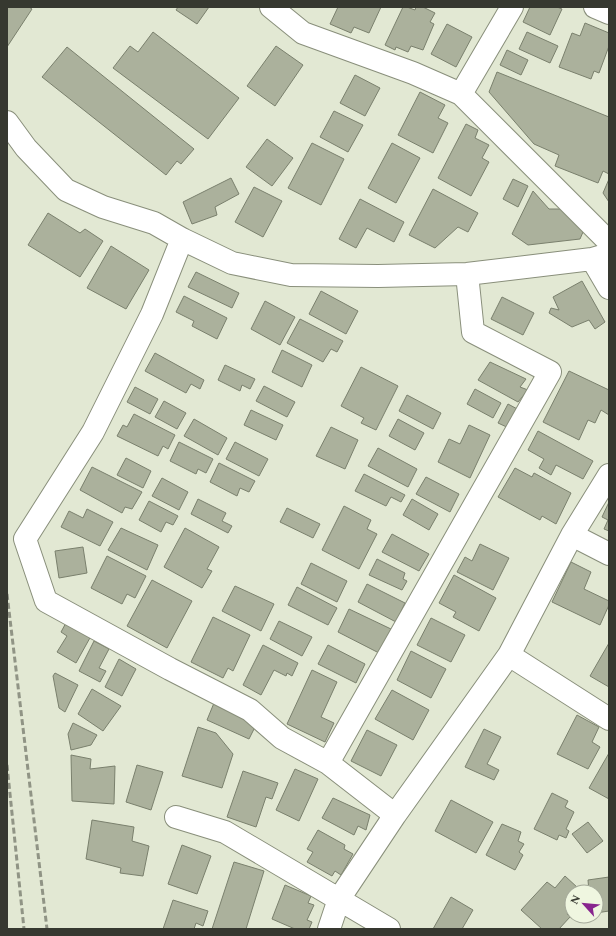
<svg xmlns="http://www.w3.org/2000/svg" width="616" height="936" font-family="Spectral,serif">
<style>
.building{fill:#abb19c;stroke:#7a806d}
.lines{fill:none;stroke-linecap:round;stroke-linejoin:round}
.street-casing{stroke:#898f7b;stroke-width:24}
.street{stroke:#fff;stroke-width:22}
.rail{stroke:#909485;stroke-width:3;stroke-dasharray:6 3;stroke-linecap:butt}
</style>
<rect width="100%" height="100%" fill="#e2e8d3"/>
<path class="building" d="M7 7H29L32 9 7 47Z
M178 7H209L197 24 176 10Z
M338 7H381L369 33 354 27 351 33 330 24Z
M403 7H407L415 10 416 7H423L435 13 430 22 434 24 423 50 411 46 408 52 396 47 395 50 385 45Z
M530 7H557L562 9 550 35 523 22Z
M585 23 609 33V46L599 73 594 71 591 79 559 67 572 33 580 36Z
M447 24 472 37 456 67 431 54Z
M153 32 239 98 208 139 113 68 130 46 138 52Z
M527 32 558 46 550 63 519 49Z
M276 46 303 65 275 106 247 86Z
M67 47 194 149 181 164 177 161 166 175 42 77Z
M507 50 528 60 521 75 500 65Z
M497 72 609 117V174L603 171 598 183 555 166 559 155 534 144 489 92Z
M355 75 380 88 365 116 340 103Z
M420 92 445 105 438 118 448 123 433 153 398 135Z
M334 111 363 125 348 152 320 137Z
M466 124 478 130 475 138 489 145 482 158 489 162 471 196 438 178Z
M267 139 293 158 272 186 246 167Z
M312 143 344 159 321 205 288 188Z
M392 143 420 158 396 203 368 188Z
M231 178 239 194 215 207 217 215 192 224 183 202Z
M513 179 528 186 518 207 503 199Z
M609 179V202L603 193Z
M254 187 282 201 263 237 235 222Z
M433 189 478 213 468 232 458 227 435 248 409 235Z
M533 191 549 209H560L583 232 580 239 528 245 512 234Z
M360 199 404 222 394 242 367 228 356 248 339 239Z
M48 213 80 233 85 229 103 241 80 277 28 245Z
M111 246 149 270 126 309 87 288Z
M196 272 239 293 232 308 188 287Z
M582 281 605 322 595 329 589 320 572 327 549 313 551 308 559 310 553 297Z
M321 291 358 311 346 334 309 314Z
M184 296 227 318 217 339 192 326 194 321 176 312Z
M502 297 534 313 523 335 491 319Z
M265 301 295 317 280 345 251 329Z
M300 319 343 341 337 352 331 349 323 362 287 343Z
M282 350 312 365 302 387 272 372Z
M155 353 204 380 200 389 191 384 186 393 145 371Z
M490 362 526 379 520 387 528 390 518 402 478 380Z
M225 365 255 379 250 389 242 385 240 391 218 380Z
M361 367 398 386 376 430 361 423 364 418 341 406Z
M569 371 609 390V415L601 410 595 423 588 420 579 440 543 422Z
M264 386 295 402 287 417 256 401Z
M135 387 158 399 150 414 127 402Z
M475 389 501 403 493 418 467 404Z
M407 395 441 413 433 429 399 411Z
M164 401 186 413 177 429 155 417Z
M508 404 521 411 511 429 498 423Z
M251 410 283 425 276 440 244 425Z
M134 414 175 435 168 449 163 446 158 456 117 436 123 425 127 427Z
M194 419 227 438 218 455 184 436Z
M398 419 424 433 415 450 389 436Z
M469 425 490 435 470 478 438 462 449 439 460 444Z
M331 427 358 440 345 469 316 456Z
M538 431 593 461 583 479 556 465 551 475 539 468 544 459 528 450Z
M179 442 213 459 206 473 198 469 196 474 170 461Z
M235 442 268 459 259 476 226 459Z
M378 448 417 469 408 487 368 466Z
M126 458 151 471 143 488 117 475Z
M219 463 255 481 249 492 240 488 237 496 210 482Z
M92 467 142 492 132 509 125 507 122 513 80 490Z
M515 468 532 477 534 473 571 493 556 524 542 516 540 520 498 497Z
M364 474 405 495 401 502 391 497 386 506 355 491Z
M426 477 459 494 450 512 416 494Z
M162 478 188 492 179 510 152 496Z
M198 499 226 513 222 521 232 526 228 533 191 514Z
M412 499 438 514 429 530 403 515Z
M149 501 178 516 173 525 166 522 161 532 139 520Z
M609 502V531L604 529 608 520 602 517Z
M344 506 371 520 367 529 377 534 359 569 322 550Z
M287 508 320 524 313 538 280 522Z
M87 509 113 522 100 546 61 527 69 511 83 518Z
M121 528 158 545 147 570 108 550Z
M185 528 219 547 207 569 212 571 202 588 164 567Z
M392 534 429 554 419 571 382 552Z
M480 544 509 558 493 590 457 572 465 557 472 561Z
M83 547 87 573 59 578 55 551Z
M107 556 146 576 135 598 127 594 122 604 91 588Z
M377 559 405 573 403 579 407 581 402 590 369 575Z
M571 562 591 572 584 589 609 601V605L600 625 552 602Z
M311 563 347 581 337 602 301 584Z
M454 575 496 598 479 631 453 617 456 612 439 603Z
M152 580 192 601 167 648 127 626Z
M367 584 405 603 396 622 358 602Z
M235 586 274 604 261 631 222 611Z
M297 587 337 608 328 625 288 605Z
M349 609 391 629 379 653 338 632Z
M213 617 250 635 233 671 228 668 223 678 191 662Z
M431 618 465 635 451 662 417 645Z
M67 621 91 636 76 663 57 652 67 636 61 632Z
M279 621 312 637 302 656 270 639Z
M94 641 109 649 99 668 106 671 100 682 79 671Z
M609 643V687L590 676Z
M263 645 298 663 292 676 287 673 286 676 274 670 261 695 243 685Z
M328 645 365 664 356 683 318 664Z
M411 651 446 669 431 698 397 680Z
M119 659 136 669 122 696 105 687Z
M312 670 337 682 321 717 334 723 325 742 287 724Z
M55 673 78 685 65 712 59 708 53 676Z
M92 689 121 706 103 731 78 714Z
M392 690 429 710 413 740 375 719Z
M214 703 257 723 249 739 207 720Z
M577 715 599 727 592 742 600 747 588 769 557 754Z
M73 723 97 735 91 745 71 750 68 734Z
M198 727 216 733 233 754 222 788 182 776Z
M484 729 501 737 487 764 499 770 494 780 465 767Z
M367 730 397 745 381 776 351 761Z
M609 753V799L589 788Z
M71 755 91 759 90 769 115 766 114 804 72 801Z
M137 765 163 772 151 810 126 802Z
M295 769 318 779 299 821 276 810Z
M243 771 278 783 272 799 266 797 256 827 227 817Z
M552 793 568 801 565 807 574 812 566 829 569 831 566 838 559 835 557 840 534 829Z
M333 798 370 815 366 830 358 826 354 835 322 818Z
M451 800 493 822 476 853 435 831Z
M92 820 134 827 132 841 149 846 143 876 120 873 121 868 86 859Z
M588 822 603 841 587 853 572 834Z
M502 824 521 832 518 841 524 844 519 852 523 855 515 870 486 855Z
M318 830 345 845 344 849 353 854 341 875 335 871 332 876 307 862 313 852 307 849Z
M182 845 211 856 197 894 168 884Z
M234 862 264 871 246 929H212Z
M565 876 578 888 575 892H572V908L567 914 570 917 559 929H542L521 910 547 882 555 888Z
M609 877V911L596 913V892H589L588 880Z
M285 885 311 896 308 903 314 905 307 920 312 922 309 929H295L272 919Z
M451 897 473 910 462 929H433Z
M173 900 208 911 203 926 196 923 194 929H163Z"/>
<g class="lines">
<defs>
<path id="street" d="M271 7 303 33 413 73 461 94
M512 7 461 94 609 242
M595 7 609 13
M7 122 26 148 66 190 103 207 154 223 182 239 232 263 291 275 378 276 467 274 592 259 609 254
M182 239 152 314 93 432 25 539 46 601 170 669 250 710 282 738 328 763 395 815
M592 259 609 288
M572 535 609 554
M509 655 609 719
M328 763 550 372 473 332 467 274
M176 817 225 832 389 929
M329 929 339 899 395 815 509 655 572 535 609 475"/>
</defs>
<use href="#street" class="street-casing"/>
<use href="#street" class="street"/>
<path class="rail" d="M7 594 47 929
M7 765 24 929"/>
</g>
<rect width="616" height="936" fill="none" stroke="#363830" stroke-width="16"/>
<g transform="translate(584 904) rotate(297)"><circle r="19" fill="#eff6e0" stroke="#a5aa9a"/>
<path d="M0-3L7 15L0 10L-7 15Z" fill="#88258e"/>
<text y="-6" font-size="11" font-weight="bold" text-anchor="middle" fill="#363830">N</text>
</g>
</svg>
